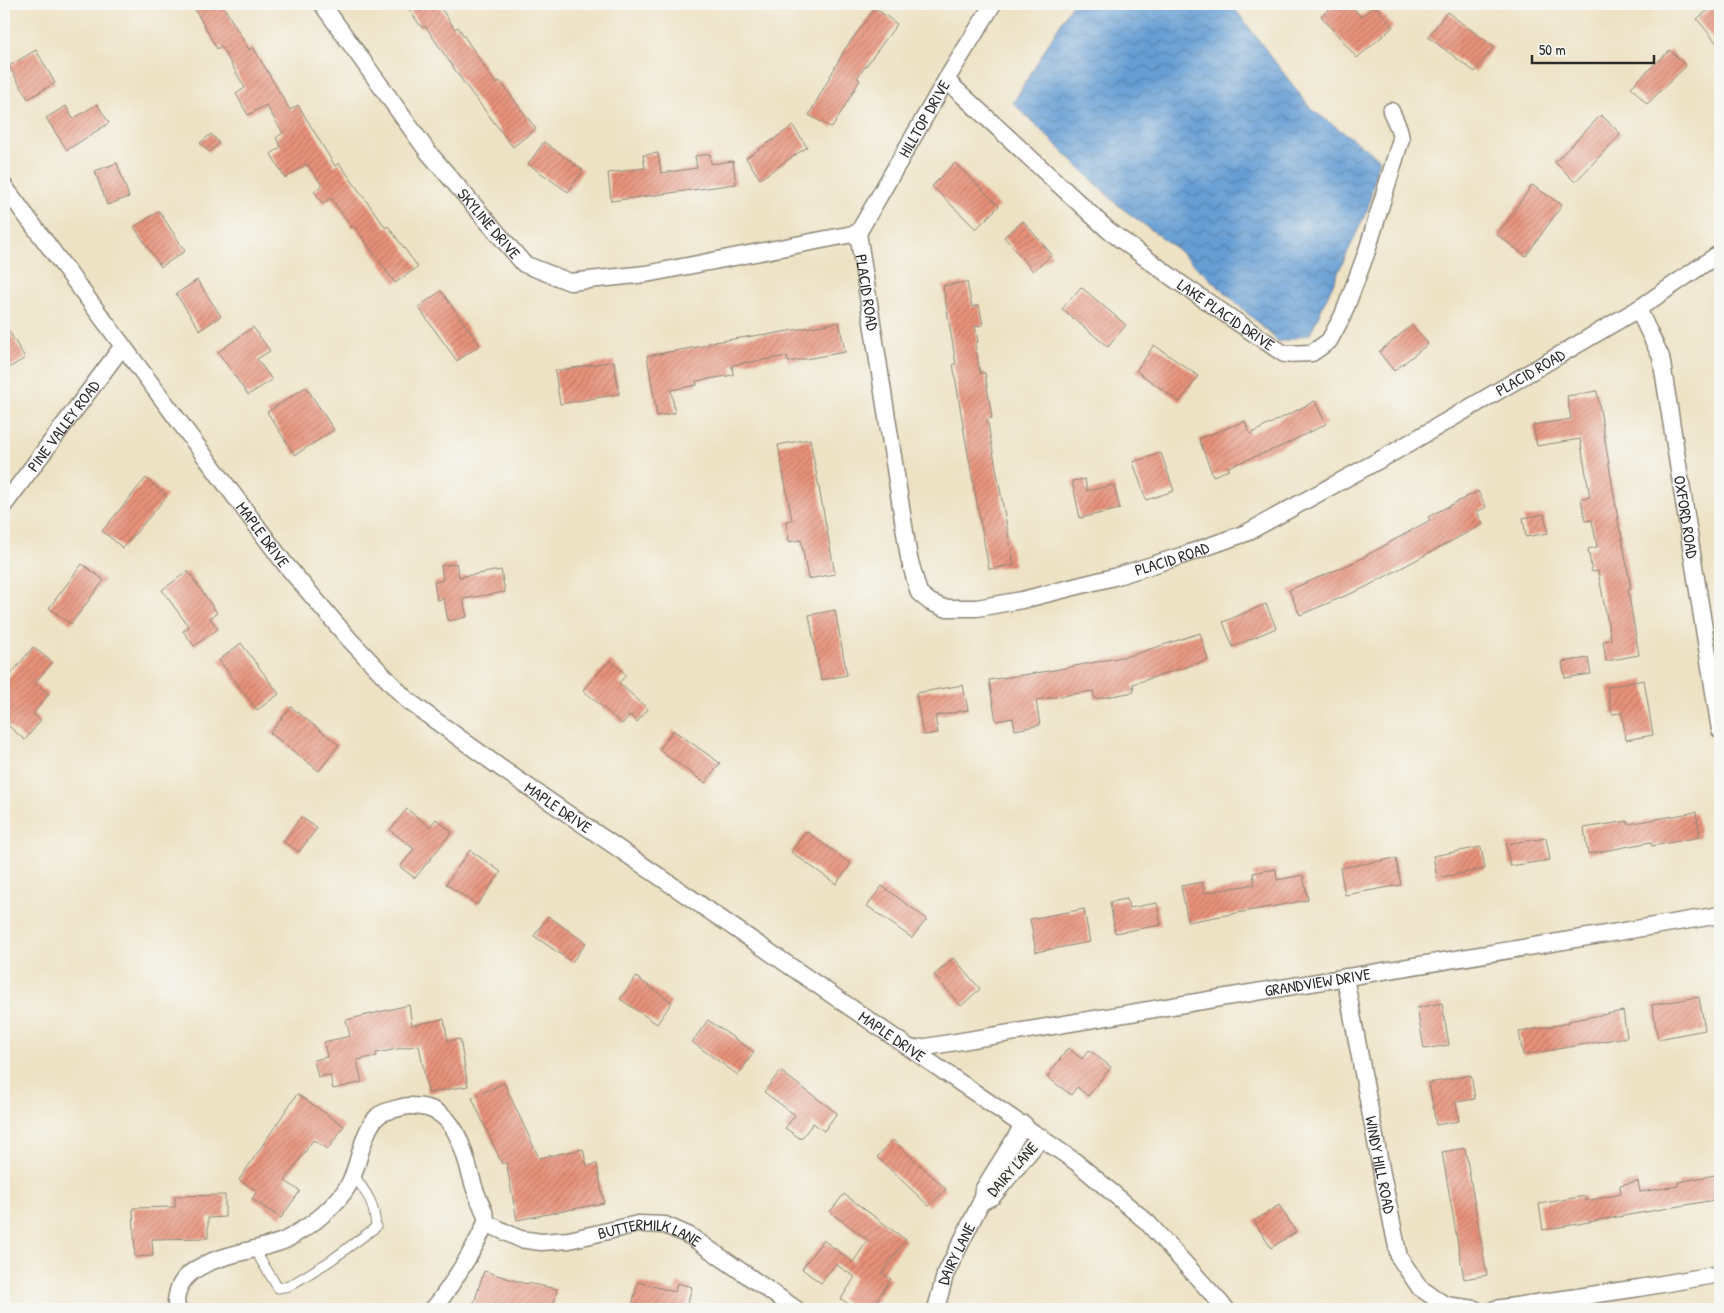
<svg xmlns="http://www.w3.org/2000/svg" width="1724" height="1313" font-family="'Patrick Hand',sans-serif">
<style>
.water{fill:url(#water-waves);stroke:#486480}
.building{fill:url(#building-hatch)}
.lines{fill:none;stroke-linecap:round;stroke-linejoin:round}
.lane-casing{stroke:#8c8678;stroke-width:11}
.street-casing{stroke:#8c8678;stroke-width:19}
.lane{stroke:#fff;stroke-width:9}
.street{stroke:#fff;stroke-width:16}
.labels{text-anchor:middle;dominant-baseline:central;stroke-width:4;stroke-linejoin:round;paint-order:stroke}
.street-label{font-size:16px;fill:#2b2b2b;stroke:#f6f6f2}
</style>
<defs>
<pattern id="water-waves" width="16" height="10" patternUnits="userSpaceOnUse" patternTransform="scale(1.25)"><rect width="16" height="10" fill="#669ed4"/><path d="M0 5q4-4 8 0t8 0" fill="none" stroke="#5481ac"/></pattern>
<pattern id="building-hatch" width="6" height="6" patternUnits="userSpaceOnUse" patternTransform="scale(1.25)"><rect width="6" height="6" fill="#e8927a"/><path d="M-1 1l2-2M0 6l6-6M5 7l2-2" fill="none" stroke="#bc7764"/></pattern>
</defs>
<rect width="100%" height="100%" fill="#f6f6f2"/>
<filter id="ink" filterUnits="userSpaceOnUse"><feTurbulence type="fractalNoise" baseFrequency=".02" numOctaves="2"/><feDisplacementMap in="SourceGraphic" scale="10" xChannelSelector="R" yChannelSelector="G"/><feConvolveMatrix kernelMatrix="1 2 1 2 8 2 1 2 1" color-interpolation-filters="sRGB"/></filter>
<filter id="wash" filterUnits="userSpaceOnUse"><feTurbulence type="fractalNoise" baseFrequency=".0096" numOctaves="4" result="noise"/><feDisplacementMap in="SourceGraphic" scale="20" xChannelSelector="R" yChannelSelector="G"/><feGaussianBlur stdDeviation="1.12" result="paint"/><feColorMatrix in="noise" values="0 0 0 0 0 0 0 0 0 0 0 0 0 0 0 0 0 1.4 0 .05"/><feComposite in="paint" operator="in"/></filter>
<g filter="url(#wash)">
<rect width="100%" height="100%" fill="#eee2c4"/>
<path class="water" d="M1072 4H1231L1311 109 1379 158 1368 208 1310 334 1279 342 1177 249 1119 206 1013 103Z"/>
<g id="blocks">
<path class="building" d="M192 4H222L249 50 253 47 290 110 298 105 335 166 339 163 386 228 388 226 418 267 395 283 354 226 352 228 331 198 323 204 314 191 322 185 307 164 285 178 271 154 281 147 276 138 283 133 266 105 248 115 236 94 245 88 221 46 217 49Z
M405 4H438L455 29 458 27 496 84 500 81 536 129 513 147 464 83 425 26 422 28Z
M1335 4H1350L1361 17 1375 6 1393 27 1357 58 1321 16Z
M1716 4H1720V47L1697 19Z
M875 8 897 24 857 78 860 80 832 128 809 115 845 49Z
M1447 12 1494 47 1475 72 1428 37Z
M36 50 55 83 28 99 9 66Z
M1670 50 1686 66 1647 104 1631 87Z
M97 104 109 123 67 150 46 118 66 106 73 119Z
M1601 115 1621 134 1575 182 1555 162Z
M793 126 807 147 760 179 746 158Z
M211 134 219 143 209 152 200 143Z
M544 142 583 170 568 192 528 164Z
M658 153 661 173 697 168 695 156 710 154 711 164 733 161 736 184 611 201 608 173 645 168 643 155Z
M117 163 129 197 107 205 95 171Z
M955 163 999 206 976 229 932 186Z
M1532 185 1562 205 1526 256 1497 235Z
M159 211 185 251 161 267 134 227Z
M1023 221 1052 255 1033 271 1004 237Z
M197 280 221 316 200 330 176 294Z
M967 282 972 307 979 305 983 325 975 326 978 342 975 343 980 373H985L992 418 987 419 1014 565 989 569 965 437 953 364H956L943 286Z
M1081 287 1126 325 1108 347 1062 309Z
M441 291 480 345 457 361 418 307Z
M839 322 845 352 788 362 787 356 732 365 733 375 696 381 697 385 671 390 675 413 657 416 647 356 708 345V343L766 334V335Z
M4 323 25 358 4 371Z
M1412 325 1428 344 1394 371 1379 352Z
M253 327 270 351 257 359 272 380 248 395 218 352Z
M1154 345 1198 376 1180 402 1136 371Z
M614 361 619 394 560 404 555 371Z
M306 387 334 430 295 455 267 412Z
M1597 391 1620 532H1621L1631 589 1628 590 1639 655 1606 661 1603 641 1611 640 1598 571 1592 572 1588 549 1597 547 1592 520 1585 521 1581 498 1590 497 1580 439 1537 446 1533 425 1571 419 1567 396Z
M1315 401 1326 424 1280 447 1228 467 1229 470 1213 476 1199 439 1245 421 1250 434Z
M810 439 835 574 808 579 801 540 789 542 786 521 792 520 778 445Z
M1161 453 1174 491 1146 500 1133 462Z
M146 478 167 496 123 548 102 531Z
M1085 479 1087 491 1114 485 1120 509 1080 518 1072 481Z
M1478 491 1486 507 1477 512 1483 524 1364 588 1300 615 1289 590 1355 562 1430 520 1428 517Z
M1544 514 1548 533 1526 537 1523 518Z
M456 563 459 577 501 570 505 592 463 599 467 617 448 621 444 599 437 600 434 582 443 580 441 566Z
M82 564 104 580 71 624 49 608Z
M188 571 217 613 210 618 218 629 194 646 183 631 189 627 162 590Z
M1266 604 1276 628 1233 647 1223 622Z
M835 610 847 675 821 680 809 615Z
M1200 633 1208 660 1133 684 1134 692 1095 699 1093 691 1036 700 1040 725 1015 730 1013 718 996 721 989 680 1049 671 1132 655Z
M241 643 279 694 257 710 219 660Z
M33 647 52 662 35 683 49 694 33 714 41 720 25 740 4 722V683Z
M1588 658 1591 674 1565 678 1562 662Z
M610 660 626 675 619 683 648 709 637 722 630 715 622 724 583 690Z
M1644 680 1653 735 1626 740 1622 713 1612 714 1607 687Z
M963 685 968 710 935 716 938 733 923 735 916 693Z
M291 707 339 745 319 771 270 733Z
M673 730 720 763 705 783 659 750Z
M407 809 430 827 436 819 452 832 415 878 400 867 414 849 390 830Z
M1696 812 1700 837 1652 846 1651 842 1588 854 1584 828 1628 821V824Z
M301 817 317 828 299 852 283 841Z
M806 831 851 864 836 884 791 852Z
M1546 838 1550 860 1510 866 1506 844Z
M1481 847 1485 869 1437 878 1433 856Z
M470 850 501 872 477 905 446 884Z
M1396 858 1401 885 1345 895 1340 868Z
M1276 869 1277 880 1303 875 1308 900 1188 922 1181 886 1202 882 1204 893 1255 884 1253 873Z
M882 886 927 919 912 938 867 906Z
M1127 899 1129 908 1157 903 1161 925 1115 933 1110 902Z
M1084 909 1090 942 1036 952 1030 919Z
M548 916 586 943 572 962 534 936Z
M954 958 980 989 961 1006 934 975Z
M636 977 672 1002 657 1024 620 999Z
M1699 997 1705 1030 1658 1039 1652 1005Z
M1442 1003 1449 1045 1424 1049 1417 1008Z
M409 1005 412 1025 444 1019 448 1041 460 1039 468 1086 428 1093 419 1045 376 1053 377 1056 357 1060 362 1082 333 1089 330 1075 318 1077 314 1060 327 1057 324 1042 350 1036 346 1020Z
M1623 1011 1627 1037 1523 1055 1519 1032 1569 1023 1568 1021Z
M708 1020 754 1052 738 1075 692 1042Z
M1068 1048 1082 1059 1089 1050 1111 1067 1088 1096 1077 1087 1071 1095 1047 1077Z
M780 1071 837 1113 824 1131 813 1123 801 1139 785 1128 795 1115 764 1092Z
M1471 1075 1475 1099 1456 1102 1459 1121 1436 1125 1429 1083Z
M504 1083 539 1158 583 1149 587 1166 597 1164 604 1203 517 1220 506 1162 502 1164 472 1098Z
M297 1094 344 1126 328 1149 313 1140 285 1181 300 1191 281 1218 252 1199 257 1191 239 1180Z
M893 1140 946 1189 929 1206 877 1157Z
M1465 1148 1487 1275 1464 1279 1442 1152Z
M1720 1174V1199L1543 1230 1539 1204 1585 1196 1586 1201 1621 1194 1620 1185 1638 1181 1640 1192 1678 1186V1182Z
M844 1194 906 1240 882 1273 891 1279 871 1309H856L841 1299 855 1277 835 1264 821 1283 802 1269 823 1240 853 1262 868 1240 830 1212Z
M225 1195V1217L208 1218V1238L152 1239 153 1256 135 1257 133 1208 175 1207V1196Z
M1279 1205 1296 1232 1271 1248 1254 1221Z
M484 1271 526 1284 527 1283 557 1289 553 1309H472Z
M638 1282 675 1292 677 1283 692 1287 686 1309H631Z"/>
</g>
</g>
<g filter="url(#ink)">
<use href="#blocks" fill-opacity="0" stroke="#8c8678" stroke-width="1"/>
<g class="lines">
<defs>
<path id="lane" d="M254 1249 278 1288 289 1286 330 1261 376 1227C374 1202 368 1195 353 1174"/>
<g id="street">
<path id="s1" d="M322 4 428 152 524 264 570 282 646 274 858 233"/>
<path id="s2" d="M946 80 1108 230 1177 281 1284 354 1312 353 1329 341 1343 315 1366 254 1401 139 1399 129 1391 111"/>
<path id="s3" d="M4 186 285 564 349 639 407 700 498 766 1076 1162 1147 1222 1226 1309"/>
<path id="s4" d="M858 233 909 558 919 593 930 602 944 608H977L1022 600 1114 577 1181 556 1246 533 1394 452 1638 309 1720 253"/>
<path id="s5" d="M858 233 946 80 993 4"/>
<path id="s6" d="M1638 309 1661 357 1720 730"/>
<path id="s7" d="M4 505 122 347"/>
<path id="s8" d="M1345 977 1382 1174 1399 1257 1420 1288 1445 1305 1475 1309"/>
<path id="s9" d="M914 1049 1720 915"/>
<path d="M981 1202 993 1196 1042 1137"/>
<path id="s10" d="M486 1223 520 1239 541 1242 569 1240 638 1224 665 1225 690 1236 796 1309"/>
<path d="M178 1309C175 1304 176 1300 177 1295 183 1257 251 1253 280 1242 287 1240 293 1235 300 1231 318 1221 344 1198 352 1178 360 1159 363 1130 378 1116 383 1111 396 1109 403 1107 410 1105 415 1106 422 1107 458 1112 464 1154 473 1183 475 1193 485 1211 486 1218 488 1230 443 1298 433 1309"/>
<path id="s11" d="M936 1309 945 1275 981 1202 983 1190 1024 1124"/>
<path d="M1495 1309 1639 1288 1720 1274"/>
</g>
</defs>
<use href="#lane" class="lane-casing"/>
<use href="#street" class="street-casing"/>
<use href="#lane" class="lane"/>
<use href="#street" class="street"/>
</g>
</g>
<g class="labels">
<g class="street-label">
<text stroke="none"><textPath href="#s5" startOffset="132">HILLTOP DRIVE</textPath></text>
<text stroke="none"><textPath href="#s1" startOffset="276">SKYLINE DRIVE</textPath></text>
<text stroke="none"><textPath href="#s4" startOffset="60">PLACID ROAD</textPath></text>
<text stroke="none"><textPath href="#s2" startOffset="366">LAKE PLACID DRIVE</textPath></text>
<text stroke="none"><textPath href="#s4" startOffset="1034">PLACID ROAD</textPath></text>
<text stroke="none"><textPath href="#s7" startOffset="99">PINE VALLEY ROAD</textPath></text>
<text stroke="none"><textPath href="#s6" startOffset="215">OXFORD ROAD</textPath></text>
<text stroke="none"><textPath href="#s3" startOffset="434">MAPLE DRIVE</textPath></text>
<text stroke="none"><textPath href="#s4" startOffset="629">PLACID ROAD</textPath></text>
<text stroke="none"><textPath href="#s3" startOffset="839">MAPLE DRIVE</textPath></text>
<text stroke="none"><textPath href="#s9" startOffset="409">GRANDVIEW DRIVE</textPath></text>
<text stroke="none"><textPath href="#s3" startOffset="1244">MAPLE DRIVE</textPath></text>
<text stroke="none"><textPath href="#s8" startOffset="191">WINDY HILL ROAD</textPath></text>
<text transform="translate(1012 1169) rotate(-48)">DAIRY LANE</text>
<text stroke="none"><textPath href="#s10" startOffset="170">BUTTERMILK LANE</textPath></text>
<text stroke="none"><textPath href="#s11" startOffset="59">DAIRY LANE</textPath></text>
</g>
</g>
<rect width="1724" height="1313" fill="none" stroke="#f6f6f2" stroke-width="20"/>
<path d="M1532 55v8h122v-8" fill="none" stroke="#2b2b2b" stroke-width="2.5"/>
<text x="1539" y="55" font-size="15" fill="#2b2b2b" stroke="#f6f6f2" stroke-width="4" paint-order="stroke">50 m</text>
</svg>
